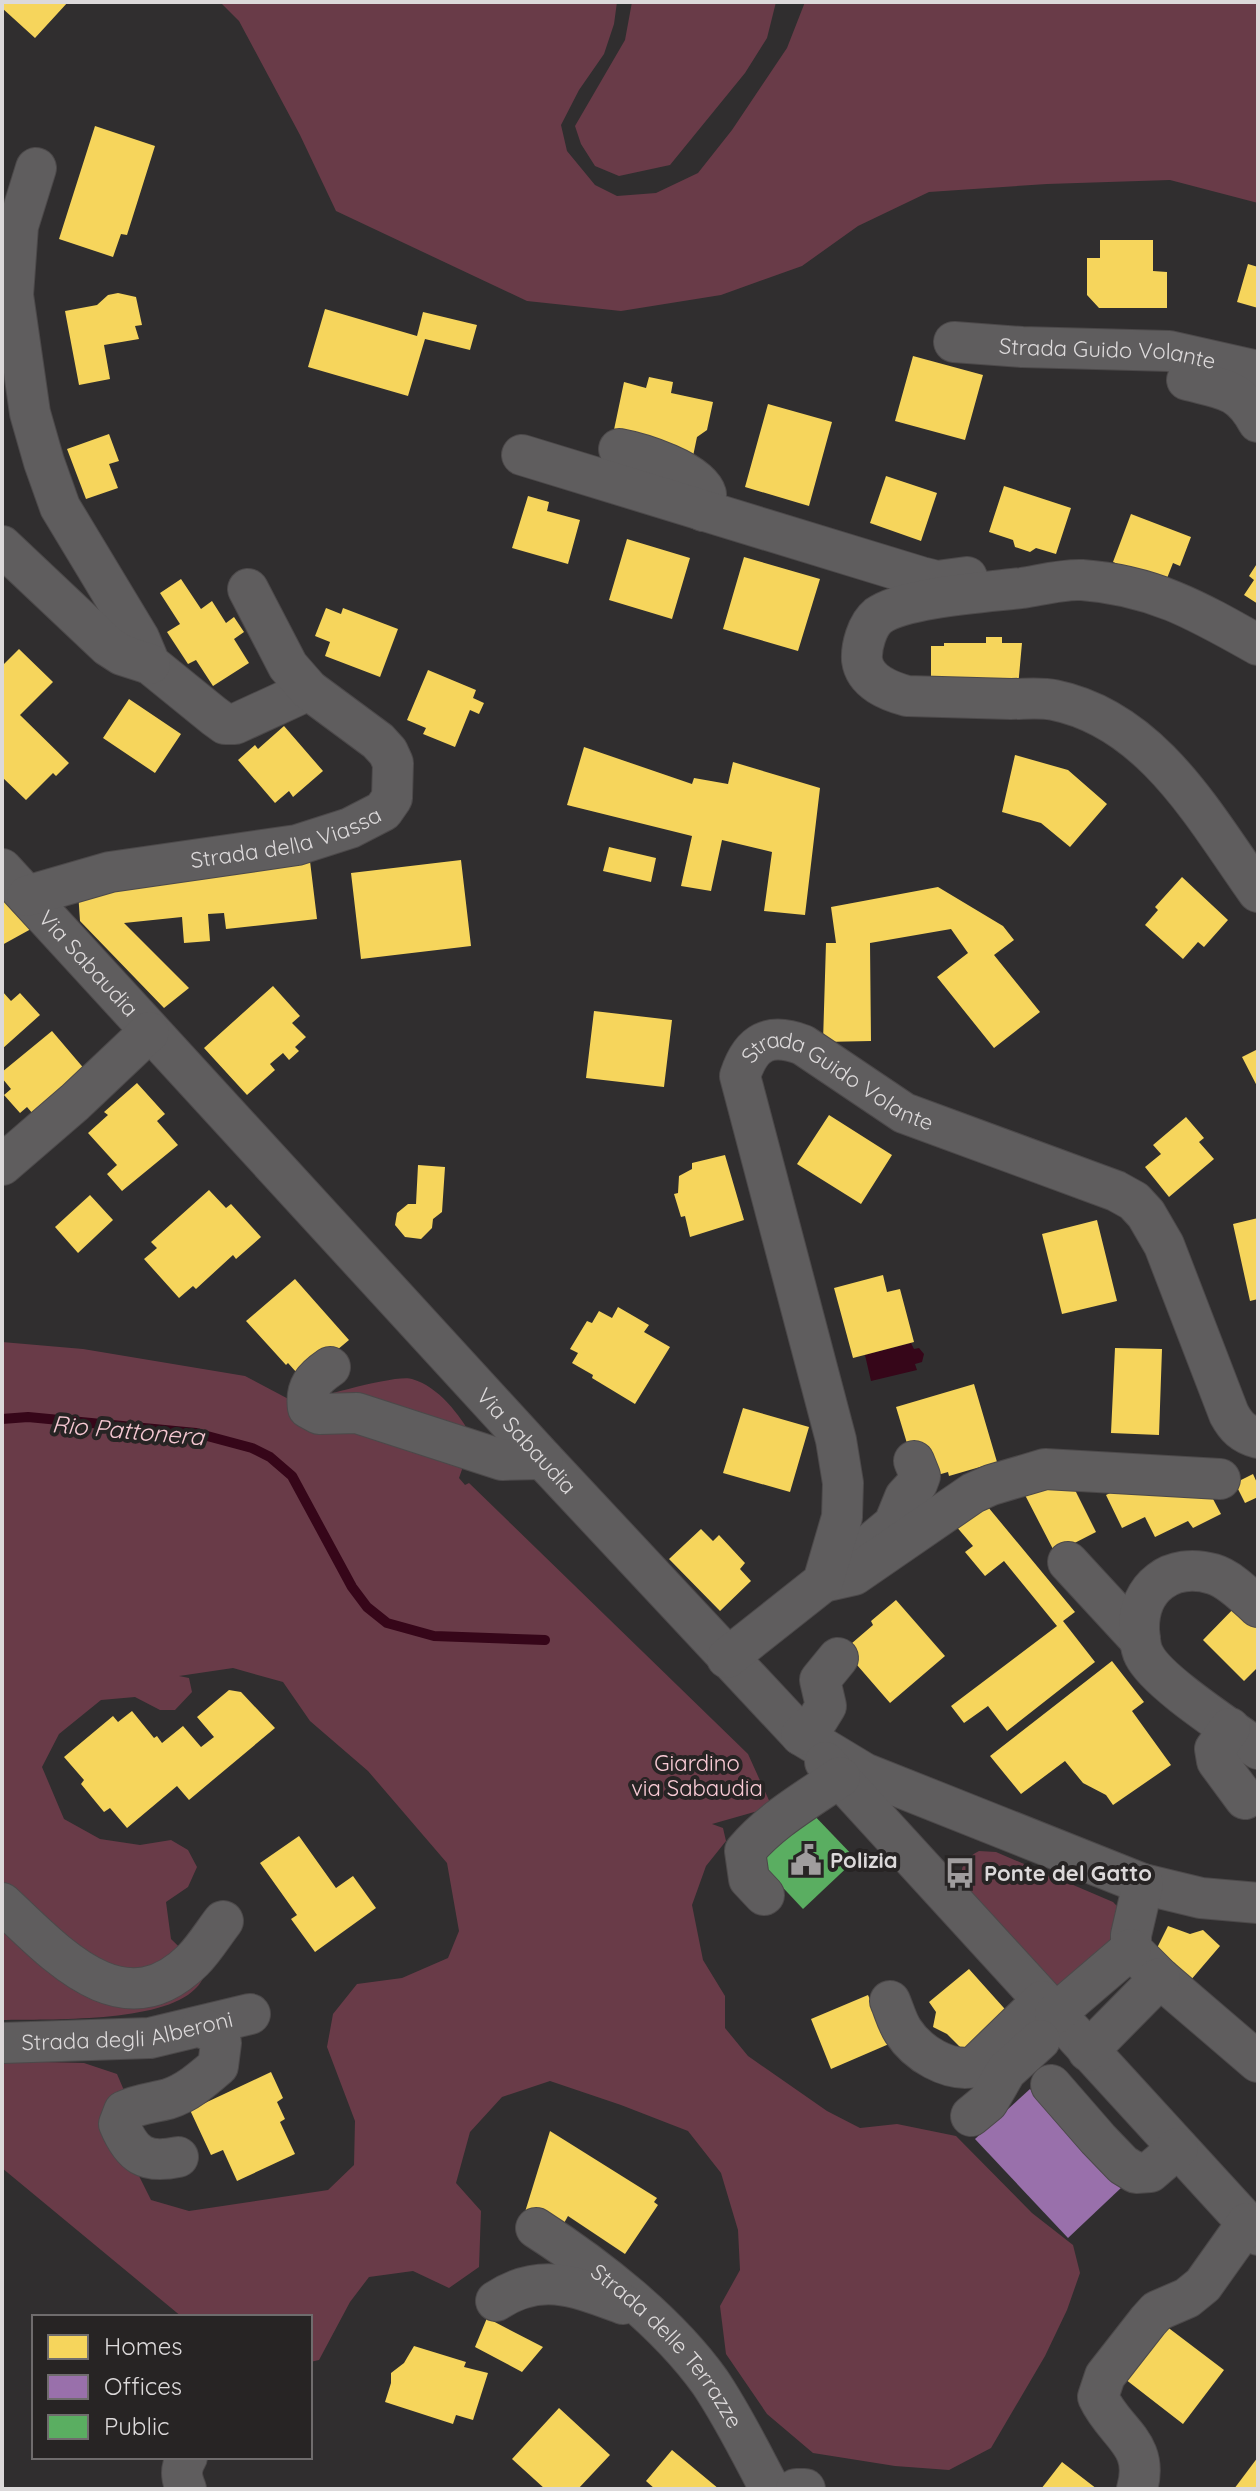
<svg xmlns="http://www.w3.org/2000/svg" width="1260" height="2491" font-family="Quicksand,sans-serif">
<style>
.green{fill:#693b48}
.water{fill:#360619}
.homes{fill:#f6d55c}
.offices{fill:#9970ab}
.public{fill:#5aae61}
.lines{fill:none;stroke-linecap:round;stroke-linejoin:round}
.stream{stroke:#360619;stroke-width:10}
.minor-casing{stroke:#4c494a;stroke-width:42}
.minor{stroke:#5f5d5e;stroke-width:40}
.labels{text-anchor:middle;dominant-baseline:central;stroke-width:8;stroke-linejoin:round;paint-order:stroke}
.street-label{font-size:22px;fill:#dcd9da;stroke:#272424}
.park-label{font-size:22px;fill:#facbd6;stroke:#272424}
.poi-label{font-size:22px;font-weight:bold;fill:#dcd9da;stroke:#272424;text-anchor:start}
.water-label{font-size:24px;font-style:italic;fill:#f6c8d3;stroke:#272424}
</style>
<rect width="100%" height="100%" fill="#302e2f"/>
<path class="green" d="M220 2H617L614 24 604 54 579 90 561 125 567 151 595 185 617 196 656 193 698 173 732 130 787 48 805 2H1258V203L1170 180 1047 184 929 192 858 226 802 266 721 295 621 311 527 301 336 211 300 135 239 21Z
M632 2H776L767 38 745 73 670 165 619 176 595 166 581 144 575 126 625 40Z
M2 1342 83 1349 245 1376 296 1403C316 1398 396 1374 412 1379 439 1387 459 1414 473 1438L459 1478 465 1485 469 1483 748 1754 772 1807 712 1824 723 1828 726 1841 706 1866 692 1905 703 1960 725 1996V2028L748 2056 827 2111 860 2128 897 2124 956 2136 1032 2213 1073 2245 1080 2273 1067 2310 1045 2356 991 2448 949 2470 895 2466 813 2453 767 2414 726 2354 720 2306 740 2270 738 2230 721 2173 688 2131 621 2105 550 2081 502 2097 470 2132 456 2183 481 2211 479 2267 449 2288 413 2271 369 2277 350 2302 319 2360 310 2362V2317H182L2 2168V2061L84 2063 117 2074 137 2121V2172L151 2200 189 2211 328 2190 354 2165 355 2121 327 2047 333 2014 357 1984 402 1978 448 1958 459 1931 447 1863 368 1771 310 1721 283 1682 233 1668 179 1676 189 1678 192 1692 175 1710H160L135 1697 101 1700 59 1734 42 1767 64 1819 100 1839 140 1845 171 1840 188 1850 197 1867 188 1887 166 1902 171 1939 206 1973C203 1978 200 1985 195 1989 162 2023 49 2019 2 2020Z
M979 1851 996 1852 1113 1902 1119 1908 1118 1939 1062 1986 1055 1985 963 1886C958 1869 964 1859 979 1851Z"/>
<path class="water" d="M911 1343 914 1349 919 1348 924 1354 922 1362 915 1364 917 1370 871 1381 865 1355Z"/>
<path class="homes" d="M2 2H68L35 38 2 8Z
M95 126 155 146 127 235 121 234 113 257 59 239Z
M1100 240H1153V271L1167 272V308H1099L1087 295V258H1100Z
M1248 264 1258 267V308L1237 302Z
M118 293 136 297 142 325 135 326 139 339 104 345 110 379 79 385 65 311 97 305 108 295Z
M325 309 417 336 423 312 477 325 470 350 425 339 408 396 308 367Z
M913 356 983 375 965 440 895 421Z
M649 377 673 382 671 393 713 402 707 430 697 437 692 461 611 444 624 382 646 388Z
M768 404 832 422 809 506 745 487Z
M109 434 119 461 109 464 118 488 86 499 67 449Z
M886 476 937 493 921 541 870 523Z
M1004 486 1071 508 1056 554 1036 548 1030 552 1015 547 1013 540 989 532Z
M528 496 549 502 547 511 580 520 568 564 512 548Z
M1131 514 1191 537 1180 566 1173 563 1162 591 1130 569 1113 562Z
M627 539 690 558 672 619 609 600Z
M744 557 820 579 798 651 723 629Z
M1258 562V604L1244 595 1254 580 1249 576Z
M181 579 201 609 212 601 226 623 234 617 244 632 234 639 249 663 213 686 196 660 188 664 167 632 180 624 160 593Z
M326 608 341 614 343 608 398 629 380 677 325 656 330 642 315 636Z
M986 637H1002V643H1022L1018 687 931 680V646H944V643H986Z
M19 649 53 682 20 715 69 763 56 776 53 773 26 800 2 777V666Z
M428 670 476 690 473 698 484 703 479 714 470 710 455 747 423 734 426 728 407 720Z
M129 699 181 734 155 773 103 738Z
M284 726 323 771 293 797 289 791 275 803 238 760 255 745 258 749Z
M584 747 692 784 694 778 728 784 733 762 820 788 805 915 764 911 772 852 722 840 711 891 681 886 692 836 567 805Z
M1015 755 1068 770 1107 804 1070 847 1041 823 1002 812Z
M609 847 656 858 651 882 603 871Z
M309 853 317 919 226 929 224 913 208 914 210 941 184 943 182 917 124 923 189 988 164 1008 80 921 78 891Z
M461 860 471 946 361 959 351 873Z
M1182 877 1228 920 1204 947 1198 942 1183 959 1145 925 1158 910 1155 907Z
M938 887 1003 926 1014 940 994 955 1040 1012 994 1048 937 977 968 953 951 929 870 943 871 1041 823 1042 826 943H836L831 907Z
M2 897 31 929 2 945Z
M273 986 300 1016 292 1023 306 1037 295 1047 299 1051 289 1060 283 1053 270 1064 275 1070 247 1095 204 1048Z
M2 991 11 1001 20 993 40 1015 2 1049Z
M594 1011 672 1020 664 1087 586 1078Z
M52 1031 92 1078 40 1122 27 1107 20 1113 4 1095 11 1089 2 1078V1072Z
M1258 1049V1088L1242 1057Z
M137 1083 165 1114 157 1121 178 1145 122 1191 107 1174 117 1165 88 1133 108 1115 104 1112Z
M829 1115 892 1155 861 1204 797 1164Z
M1186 1117 1204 1138 1199 1142 1214 1159 1169 1197 1145 1167 1161 1154 1153 1145Z
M725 1155 744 1220 690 1237 685 1216 681 1217 674 1194 678 1193 679 1176 692 1169V1163Z
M418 1165 445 1167 442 1212 433 1219 432 1228 421 1239 405 1237 395 1225 397 1213 408 1204H416Z
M209 1190 226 1208 231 1204 261 1237 236 1259 233 1255 196 1289 193 1286 179 1298 144 1259 157 1248 151 1242Z
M90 1195 113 1220 78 1253 55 1227Z
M1258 1218V1299L1250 1301 1233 1224Z
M1097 1220 1117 1301 1062 1314 1042 1234Z
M883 1275 887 1292 900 1289 914 1342 853 1358 834 1288Z
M295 1279 349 1340 319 1365 297 1373 288 1363 286 1365 246 1321Z
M618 1307 649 1325 644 1332 670 1347 635 1404 592 1378 593 1375 572 1363 578 1353 570 1349 587 1321 592 1323 599 1311 612 1318Z
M1115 1348 1162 1349 1159 1435 1111 1433Z
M974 1384 997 1462 949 1476 948 1472 927 1478 909 1450 896 1407Z
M743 1408 809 1427 790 1492 723 1473Z
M1067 1474 1096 1532 1055 1553 1025 1495Z
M1253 1474 1258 1485V1497L1245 1503 1235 1483Z
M1204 1482 1221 1514 1193 1528 1188 1521 1155 1537 1145 1517 1122 1528 1106 1495 1129 1484Z
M983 1501 1075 1612 1063 1621 1095 1662 1007 1731 988 1706 964 1723 951 1706 1057 1626 1004 1561 985 1576 965 1552 973 1546 955 1525Z
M701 1529 713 1541 719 1535 745 1563 740 1569 751 1581 720 1611 669 1559Z
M896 1600 945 1656 890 1703 844 1650 873 1625 871 1621Z
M1240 1602 1258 1619V1667L1244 1681 1203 1640Z
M1112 1661 1144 1702 1132 1711 1171 1765 1113 1805 1106 1795 1083 1783 1065 1761 1021 1794 990 1756Z
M229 1690 241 1692 275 1728 189 1800 177 1786 127 1828 110 1808 104 1812 81 1784 84 1780 64 1757 113 1716 118 1722 132 1711 154 1738 157 1736 162 1743 183 1726 201 1747 214 1737 197 1717Z
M299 1836 336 1888 353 1876 376 1908 315 1952 291 1919 297 1915 260 1863Z
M1168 1926 1190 1934 1203 1930 1220 1946 1190 1981 1156 1950Z
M969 1969 1012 2017 968 2055 947 2034 933 2027 936 2012 929 2002Z
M868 1995 889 2044 831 2069 811 2019Z
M271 2072 283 2098 277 2102 285 2119 280 2122 295 2154 237 2181 223 2150 211 2155 190 2110Z
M550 2131 657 2198 654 2202 658 2205 625 2254 568 2216 559 2232 525 2212Z
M487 2318 543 2347 522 2372 475 2347Z
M1166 2326 1224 2370 1183 2424 1125 2379Z
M414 2346 466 2362 464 2367 488 2373 473 2420 456 2415 453 2424 385 2402 391 2383V2373L404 2363Z
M559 2408 610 2455 578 2489H545L512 2459Z
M672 2450 719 2489H655L646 2481Z
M1258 2457V2489H1234Z
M1062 2462 1097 2489H1041Z"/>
<path class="offices" d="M1030 2089 1122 2187 1068 2238 975 2139Z"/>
<path class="public" d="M809 1810 856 1859 803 1909 757 1860Z"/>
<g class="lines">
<path class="stream" d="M2 1419 28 1417 196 1433 252 1448 270 1457 292 1476 352 1587 367 1607 387 1623 434 1636 545 1640"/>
<defs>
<g id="minor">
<path d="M36 168 18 226 13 295 30 413 44 462 60 507 139 638 150 664 214 716 225 724H235L309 690"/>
<path id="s1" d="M954 342 1022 347 1169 351 1258 371"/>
<path d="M1187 380C1222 389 1240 388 1258 422"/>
<path d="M619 449C641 453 699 471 706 494L703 511"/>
<path d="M522 455 921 577 937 581 967 577"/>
<path d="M2 546 108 646 122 655 150 664"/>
<path d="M1258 645C1198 611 1153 585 1082 580 1063 579 1041 585 1022 588 988 592 904 597 878 616 867 625 861 647 862 660 865 682 889 691 907 696 942 697 977 698 1011 699 1025 699 1040 697 1054 700 1152 720 1204 816 1258 892"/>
<path id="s2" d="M2 869 543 1459 801 1735 864 1773 1143 1884 1201 1898 1258 1903"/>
<path id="s3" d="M27 896 110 872 297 845 350 828 383 811 392 798 393 763 388 752 378 741 309 690 288 666 248 589"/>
<path d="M2 1165 75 1102 149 1032"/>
<path d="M330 1367C314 1378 305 1387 308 1408L319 1414 357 1413 502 1460 543 1459"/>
<path d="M863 1550 894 1524 905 1497 917 1484 920 1476 914 1461"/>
<path d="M1068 1562 1140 1640"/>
<path d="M823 1582 854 1575 973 1493 991 1485 1045 1469 1220 1479"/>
<path d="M1258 1607C1246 1596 1230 1579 1213 1574 1171 1562 1138 1587 1139 1630 1140 1638 1140 1648 1144 1655 1157 1682 1231 1729 1258 1749"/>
<path id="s4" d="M727 1658 823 1582 842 1517 843 1483 836 1440 740 1076C751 1042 769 1032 803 1045L904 1113 1116 1191 1134 1201 1146 1214 1164 1245 1229 1414C1236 1427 1243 1434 1258 1438"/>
<path d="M1230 1728 1215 1749 1217 1761 1245 1799"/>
<path d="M801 1735 818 1719 826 1706 820 1680 838 1658"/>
<path d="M825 1762 1258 2235"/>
<path d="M1143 1884 1131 1935V1949L1160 1978 1258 2062"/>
<path d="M764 1895 749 1879 745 1851C771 1820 807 1800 840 1777"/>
<path d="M2 1903C55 1952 122 2031 193 1960 204 1949 213 1934 223 1921"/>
<path d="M890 2001C894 2010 897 2022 903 2031 917 2053 948 2072 974 2067L1042 2001"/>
<path d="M1055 2014 1131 1949"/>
<path id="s5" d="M2 2043 150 2038 250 2014"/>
<path d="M1088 2051 1160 1978"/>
<path d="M1051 2085 1098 2139 1123 2165 1136 2173 1150 2172 1178 2148"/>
<path d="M971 2116 988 2102 1006 2071 1040 2040"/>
<path d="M178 2157C145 2164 132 2155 119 2124L124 2111C138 2104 153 2103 168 2099 187 2093 203 2079 218 2066L221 2043 216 2034 201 2027"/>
<path id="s6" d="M536 2228C597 2267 668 2323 710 2382 733 2416 751 2453 770 2489"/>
<path d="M496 2301C541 2271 577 2287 623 2304"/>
<path d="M186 2489C181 2477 180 2469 187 2457"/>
<path d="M796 2489H805"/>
<path d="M1137 2489C1150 2443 1115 2434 1098 2397L1105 2376 1148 2321 1157 2311 1187 2298 1203 2285 1247 2223"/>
</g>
</defs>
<use href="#minor" class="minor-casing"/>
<use href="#minor" class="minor"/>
</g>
<defs>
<symbol id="civic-bare" viewBox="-9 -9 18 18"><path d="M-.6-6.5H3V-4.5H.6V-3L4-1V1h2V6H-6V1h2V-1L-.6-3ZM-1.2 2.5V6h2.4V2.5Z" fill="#a09d9e" stroke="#272424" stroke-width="2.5" paint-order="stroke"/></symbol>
<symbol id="bus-bare" viewBox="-9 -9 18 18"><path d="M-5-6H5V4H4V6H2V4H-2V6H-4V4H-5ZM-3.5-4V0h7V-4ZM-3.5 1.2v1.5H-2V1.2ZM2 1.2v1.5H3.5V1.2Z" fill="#a09d9e" stroke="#272424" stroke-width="2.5" paint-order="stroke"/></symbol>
</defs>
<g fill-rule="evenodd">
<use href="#civic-bare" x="784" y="1838" width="44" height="44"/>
<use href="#bus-bare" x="938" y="1851" width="44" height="44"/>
</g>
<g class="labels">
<g class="street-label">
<text stroke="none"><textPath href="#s1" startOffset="154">Strada Guido Volante</textPath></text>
<text stroke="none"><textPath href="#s3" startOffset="266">Strada della Viassa</textPath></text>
<text stroke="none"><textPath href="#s2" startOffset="128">Via Sabaudia</textPath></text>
<text stroke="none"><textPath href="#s4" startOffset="770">Strada Guido Volante</textPath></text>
<text stroke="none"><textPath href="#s2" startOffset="776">Via Sabaudia</textPath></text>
<text stroke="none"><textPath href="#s5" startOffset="126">Strada degli Alberoni</textPath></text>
<text stroke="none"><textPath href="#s6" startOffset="178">Strada delle Terrazze</textPath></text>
</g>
<g class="park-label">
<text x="697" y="1763">Giardino<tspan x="697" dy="25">via Sabaudia</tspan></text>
</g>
<g class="poi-label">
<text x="830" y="1860">Polizia</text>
<text x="984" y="1873">Ponte del Gatto</text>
</g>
<g class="water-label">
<text transform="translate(128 1430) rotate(5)">Rio Pattonera</text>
</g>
</g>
<rect width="1260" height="2491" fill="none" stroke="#dcd9da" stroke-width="8"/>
<rect x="32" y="2315" width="280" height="144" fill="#272424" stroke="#6f6c6d" stroke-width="2"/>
<rect x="48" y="2335" width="40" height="24" fill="#f6d55c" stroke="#6f6c6d" stroke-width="2"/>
<text x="104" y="2355" font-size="24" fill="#dcd9da">Homes</text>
<rect x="48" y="2375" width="40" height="24" fill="#9970ab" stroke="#6f6c6d" stroke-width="2"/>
<text x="104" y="2395" font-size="24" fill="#dcd9da">Offices</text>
<rect x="48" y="2415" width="40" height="24" fill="#5aae61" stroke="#6f6c6d" stroke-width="2"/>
<text x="104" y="2435" font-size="24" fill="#dcd9da">Public</text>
</svg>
